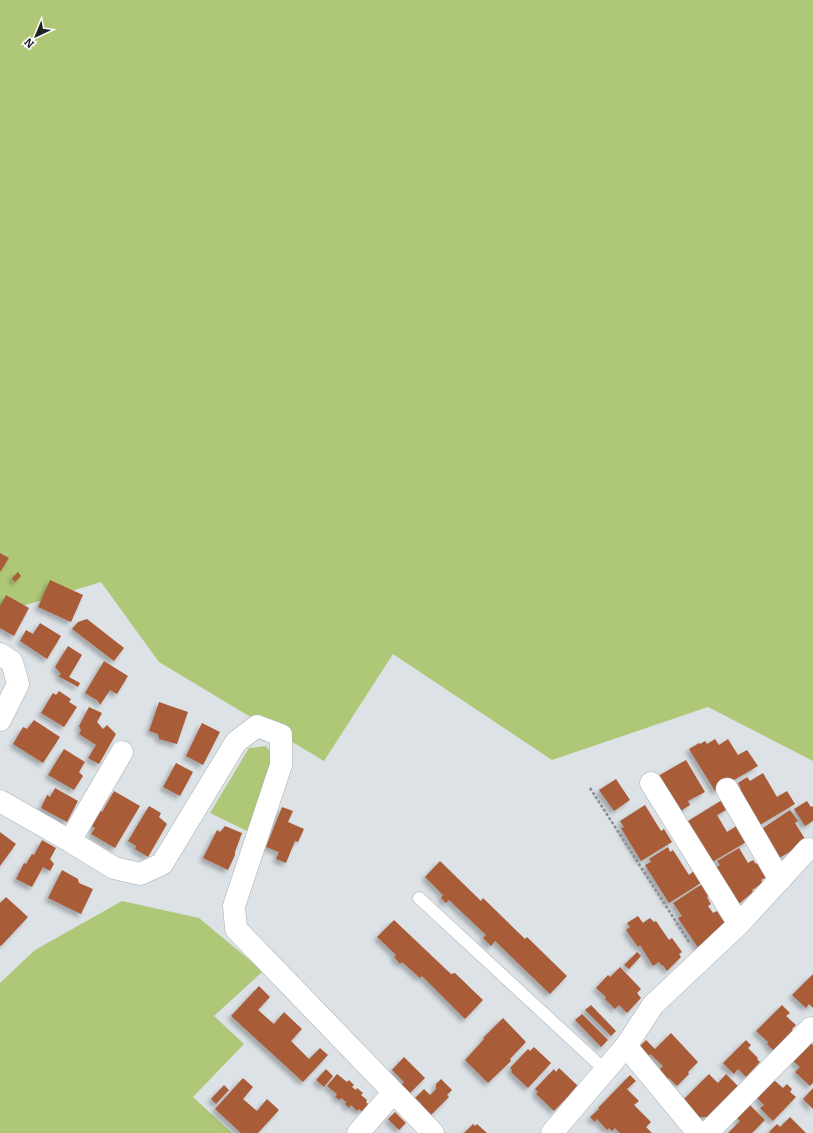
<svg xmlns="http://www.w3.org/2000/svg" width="813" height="1133" font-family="Bitter,serif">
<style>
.green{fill:#afc877}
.building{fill:#a85b38;filter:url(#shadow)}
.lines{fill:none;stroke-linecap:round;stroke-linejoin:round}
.lane-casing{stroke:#a8adb2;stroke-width:13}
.street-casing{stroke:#a8adb2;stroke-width:23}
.path{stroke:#8a8e91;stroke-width:2.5;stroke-dasharray:3 2;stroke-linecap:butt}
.lane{stroke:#fff;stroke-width:12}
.street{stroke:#fff;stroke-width:22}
</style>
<defs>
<filter id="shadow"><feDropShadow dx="-3.5" dy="3.5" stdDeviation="2" flood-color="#0004"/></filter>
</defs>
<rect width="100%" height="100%" fill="#dce2e6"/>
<path class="green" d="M0 0H813V761L708 707 552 760 393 654 324 761 159 662 101 582 0 613Z
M266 746 277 762 247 831 210 813 249 748Z
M122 901 199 918 263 971 214 1016 244 1044 193 1097 232 1133H0V983L35 950Z"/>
<path class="building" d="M0 553 9 558 0 572Z
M18 572 21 576 15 582 12 578Z
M50 580 83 595 71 622 38 607Z
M6 595 29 608 14 636 0 628V606Z
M87 619 124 648 114 661 72 629 78 622Z
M40 623 61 636 47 659 20 641 26 630 33 634Z
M68 646 82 655 69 677 80 683 78 687 58 676 61 674 55 667Z
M104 661 128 676 117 694 110 690 100 705 98 701 85 693Z
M59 691 71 699 69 702 77 707 64 727 41 713 53 693 56 695Z
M159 702 188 712 177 744 159 739 158 734 149 731Z
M89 707 102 713 97 722 103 729 107 725 116 734 99 764 88 758 96 745 79 734 81 730 79 726Z
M34 720 60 737 43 763 13 744 23 727 27 729Z
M202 723 220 732 203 765 186 756Z
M715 739 719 745 728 739 738 755 747 750 758 766 715 791 689 749 699 743 700 744 705 741 707 744Z
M64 749 85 762 79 772 83 776 74 790 48 775Z
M686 760 705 792 688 801 690 805 679 812 658 776Z
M176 763 193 772 180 796 163 787Z
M763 773 777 797 787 791 795 804 758 826 737 791 741 789 738 783 747 777 750 781Z
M616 779 630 800 614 811 599 790Z
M55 788 78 801 67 822 41 808 47 795 50 797Z
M114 791 140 806 115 848 91 834 95 828 90 825 99 809 102 812Z
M722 800 728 809 717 815 727 832 738 825 748 841 709 864 687 828 688 821Z
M807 801 811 807 813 806V821L805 826 794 809Z
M645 805 661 831 664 829 672 842 641 861 621 828 624 827 620 821Z
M149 806 161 813 159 817 167 824 148 857 135 849 136 846 128 841Z
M282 807 293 811 288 822 304 829 298 842 295 841 286 863 276 859 279 852 266 847Z
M790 810 798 821 795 823 807 842 779 858 760 830Z
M225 826 242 833 235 852V855L228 870 203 858 217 830 220 832Z
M0 832 16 844 0 866Z
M42 840 56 848 50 859 54 864 50 871 43 867 32 887 16 879 24 863 26 864 32 854 34 855Z
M668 847 670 852 673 850 689 875 694 871 701 883 669 903 645 865 651 862 649 859Z
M739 848 748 863 753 860 756 864 758 862 767 877 761 880 763 883 752 890 753 892 735 907 715 868 720 865 717 861Z
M440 861 481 901 483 898 525 939 527 937 567 976 550 994 495 941 491 946 483 938 486 935 449 900 446 903 441 898 443 895 425 877Z
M62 870 78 879 79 883 93 889 81 914 48 898Z
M702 884 710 895 707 897 711 904 708 906 713 913 717 911 726 925 699 949 678 918 682 916 673 903Z
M6 897 28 917 1 946 0 945V903Z
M638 916 643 923 650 918 654 922 656 921 669 940 672 938 682 952 679 954 681 957 667 971 663 965 662 966 659 962 653 966 640 945 638 947 626 930 630 927 627 923Z
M394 920 451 974 455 973 483 1000 465 1019 422 976 420 978 402 962 400 964 394 957 396 955 377 937Z
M637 952 641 956 629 969 624 965Z
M620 967 641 989 637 993 641 998 627 1013 619 1005 615 1009 605 999 606 997 596 988 608 975 610 977Z
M813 974V1008L809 1004 806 1008 792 995Z
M259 986 270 997 258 1010 274 1024 284 1012 302 1029 291 1041 309 1059 320 1048 328 1055 303 1082 231 1016Z
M591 1005 616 1031 611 1036 585 1010Z
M782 1005 790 1013 786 1016 796 1025 792 1029 793 1031 774 1051 767 1044 768 1042 756 1031Z
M582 1014 608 1040 601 1047 575 1020Z
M503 1018 526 1042 510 1059 511 1061 488 1083 465 1060 484 1039 483 1038Z
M671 1033 698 1062 688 1072 689 1074 677 1086 669 1078 667 1080 658 1071 663 1066 650 1054 648 1056 642 1049 641 1045 646 1040 655 1049Z
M746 1040 751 1045 748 1048 758 1058 757 1059 760 1062 746 1077 738 1069 734 1074 723 1063Z
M810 1042 813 1045V1083L810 1086 795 1072 800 1067 793 1061Z
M534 1047 551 1063 528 1088 511 1072 512 1070 510 1068 528 1049 530 1051Z
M404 1057 425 1078 410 1093 401 1085 404 1082 392 1070Z
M559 1068 578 1086 554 1111 536 1094 538 1092 535 1089 554 1069 556 1072Z
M326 1069 333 1076 324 1087 316 1080Z
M337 1074 347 1082 349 1080 354 1085 352 1087 356 1090 357 1088 363 1093 361 1095 367 1100 366 1102 368 1104 362 1112 359 1109 357 1111 351 1105 349 1108 345 1104 346 1102 341 1098 340 1100 335 1097 337 1094 327 1086Z
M709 1074 718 1083 726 1074 738 1086 707 1117H697L683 1100Z
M630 1075 636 1081 627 1089 639 1101 634 1105 651 1122 646 1127 652 1133H620L615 1128 612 1131 609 1128 607 1130 597 1119 595 1122 590 1117 599 1109 598 1108Z
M243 1078 253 1087 243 1099 257 1111 267 1099 279 1110 258 1133H241L215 1109Z
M441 1079 452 1090 447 1095 449 1097 431 1115 420 1105 422 1104 415 1098 424 1089 430 1095 436 1089V1084Z
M774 1080 783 1088 787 1084 792 1089 790 1092 796 1097 773 1121 760 1108 764 1105 757 1098Z
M224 1085 229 1090 216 1104 211 1099Z
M813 1088V1109L803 1099Z
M750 1105 765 1120 752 1133H728L740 1121 737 1118Z
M395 1112 406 1123 399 1130 388 1119Z
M790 1117 806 1133H770L769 1132 777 1124 780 1127Z
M473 1124 475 1126 477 1124 487 1133H464Z"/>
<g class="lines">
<defs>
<path id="lane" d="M419 898 605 1070"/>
<path id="street" d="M0 654 12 662 18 684 0 720
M651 783 739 924
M727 789 780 880
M0 801 70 841 114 868 140 874 162 864 236 742 257 726 281 735V765L234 906 236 929 433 1133
M70 841 122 752
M626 1046 653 1005 739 924 808 849
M358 1133 393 1093
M552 1133 626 1046 698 1133
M707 1133 811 1028"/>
</defs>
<use href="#lane" class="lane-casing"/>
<use href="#street" class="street-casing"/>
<path class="path" d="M590 788 689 942"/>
<use href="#lane" class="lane"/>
<use href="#street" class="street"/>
</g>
<g transform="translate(36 36) rotate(224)" stroke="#ffffff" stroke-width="3" paint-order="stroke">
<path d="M0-3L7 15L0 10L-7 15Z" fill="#1f2123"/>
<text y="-6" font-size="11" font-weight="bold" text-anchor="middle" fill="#1f2123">N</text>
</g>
</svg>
